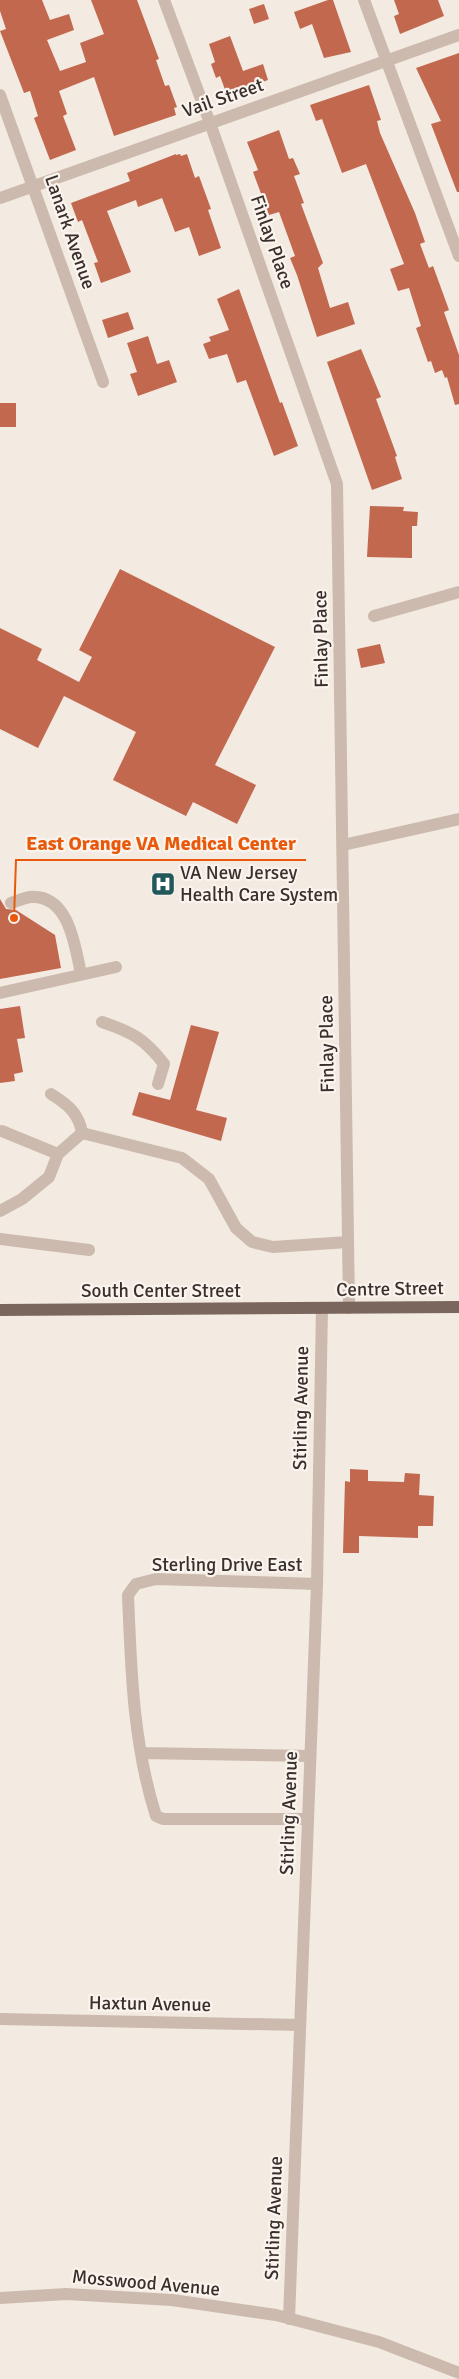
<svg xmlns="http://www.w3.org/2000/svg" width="459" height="2379" font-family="Signika,sans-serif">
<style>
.building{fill:#c2684f}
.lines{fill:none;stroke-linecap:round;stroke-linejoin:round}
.minor{stroke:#cbbaad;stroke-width:12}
.major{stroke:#7b665d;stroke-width:12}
.labels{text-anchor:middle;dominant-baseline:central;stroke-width:4.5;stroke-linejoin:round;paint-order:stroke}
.street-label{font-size:19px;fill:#3a2f2b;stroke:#faf4ee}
.poi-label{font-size:19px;fill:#3a2f2b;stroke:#faf4ee;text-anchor:start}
.leader{fill:none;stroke:#e8590c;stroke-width:2}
.callout-dot{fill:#e8590c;stroke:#faf4ee;stroke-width:2}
.callout-label{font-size:20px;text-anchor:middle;font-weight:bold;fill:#e8590c;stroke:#faf4ee;stroke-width:4.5;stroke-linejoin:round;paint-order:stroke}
</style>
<rect width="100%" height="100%" fill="#f3eae1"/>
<path class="building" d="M0 0H42L50 20 69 14 74 30 47 40 60 71 86 62 80 43 104 34 91 0H137L159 59 156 60 165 86 169 85 177 107 174 108 176 115 114 136 94 77 59 91 67 114 63 116 76 150 50 160 34 118 38 116 30 91 24 93 0 31 6 29 0 11Z
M328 0H333L351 52 324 58 312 24 300 29 294 12Z
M394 0H438L444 16 400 34 394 16 399 14Z
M264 4 269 19 254 24 249 9Z
M230 36 243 71 263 64 268 80 227 95 220 76 216 78 211 64 215 62 209 44Z
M459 53V192H457L431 124 441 121 416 68Z
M369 85 381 120 377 121 380 133 415 213 425 242 420 244 429 268 433 266 449 310 444 312 459 355V404L455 405 447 377 445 378 442 370 435 373 431 361 428 362 416 328 421 326 409 288 398 291 390 269 404 264 366 164 342 173 322 119 316 121 310 105Z
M279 130 289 159 293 158 300 174 294 176 304 203 301 204 323 263 318 268 330 308 348 302 355 324 317 337 297 275 290 258 295 256 279 212 269 215 253 172 258 170 247 142Z
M176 154V155L180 154 181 156 187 154 195 178 199 176 211 209 208 210 221 248 199 256 189 227 175 232 162 198 138 207 136 200 107 211 131 272 101 283 94 263 98 262 82 220 78 222 71 203 130 181 127 173Z
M239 289 280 403 282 402 298 446 274 456 246 380 237 383 227 354 209 359 203 344 211 341 209 337 229 330 217 299Z
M128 312 134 329 108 338 102 320Z
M148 336 157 364 169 360 177 382 138 396 130 374 137 372 127 343Z
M361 349 381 397 376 399 397 456 395 457 402 479 372 490 327 362Z
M0 403H16V427H0Z
M370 506 404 507 403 511 418 512 417 526H412V558L367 557Z
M120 569 275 647 215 765 256 785 237 824 193 802 186 816 113 780 136 732 64 696 38 748 0 729V628L42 649 37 660 79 682 92 657 79 650Z
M380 644 385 663 361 668 357 649Z
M0 899 6 909 16 910 55 935 61 968 0 979Z
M20 1006 25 1038 17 1039 23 1072 14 1074 15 1081 0 1083V1009Z
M191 1025 219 1032 196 1110 227 1118 221 1141 132 1115 139 1092 170 1100Z
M350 1469 368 1470V1481L404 1482 405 1473 420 1474 419 1495 434 1496 433 1526H418V1538L359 1536V1553H343L345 1481 350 1482Z"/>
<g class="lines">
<path class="minor" d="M164 0 210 123 337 484 349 1308
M364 0 459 256
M0 95 103 382
M0 198 459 35
M374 616 459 592
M343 845 459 819
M11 903C17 901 24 898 30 897 69 894 75 946 81 974
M0 993 116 967
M102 1022C132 1032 145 1039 164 1064L158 1084
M51 1094C67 1104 79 1113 82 1133L182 1158 209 1179 236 1228 252 1242 273 1247 348 1242
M2 1131 58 1154
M0 1211 22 1199 49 1177 58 1154 82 1133
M0 1239 89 1250
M141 1753 309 1756
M308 1819H163L156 1816C133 1744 131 1670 128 1595L136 1584 156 1579 317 1584
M0 2019 299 2025
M0 2298 66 2294 172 2300 276 2315 379 2342 459 2373
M289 2319 317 1584 322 1308"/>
<path class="major" d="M0 1310 459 1307"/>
</g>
<defs>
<symbol id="hospital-square" viewBox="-11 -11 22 22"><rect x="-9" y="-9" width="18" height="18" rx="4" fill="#21585a" stroke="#faf4ee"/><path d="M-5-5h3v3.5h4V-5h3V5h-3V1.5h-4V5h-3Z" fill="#fff"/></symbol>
</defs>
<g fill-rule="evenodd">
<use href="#hospital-square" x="149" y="870" width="28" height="28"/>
</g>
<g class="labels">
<g class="street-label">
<text transform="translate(223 98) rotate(-19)">Vail Street</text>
<text transform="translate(70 232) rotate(71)">Lanark Avenue</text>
<text transform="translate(272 242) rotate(71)">Finlay Place</text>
<text transform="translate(321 639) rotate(-91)">Finlay Place</text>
<text transform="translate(327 1044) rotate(-91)">Finlay Place</text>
<text transform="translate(390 1289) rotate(-1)">Centre Street</text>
<text x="161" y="1291">South Center Street</text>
<text transform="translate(301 1408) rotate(-89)">Stirling Avenue</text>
<text x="227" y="1565">Sterling Drive East</text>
<text transform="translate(289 1813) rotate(-88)">Stirling Avenue</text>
<text transform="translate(150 2004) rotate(1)">Haxtun Avenue</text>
<text transform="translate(274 2218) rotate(-88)">Stirling Avenue</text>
<text transform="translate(146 2283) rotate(5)">Mosswood Avenue</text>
</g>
<g class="poi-label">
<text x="180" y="873">VA New Jersey<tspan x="180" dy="22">Health Care System</tspan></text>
</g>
</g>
<path class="leader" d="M14 918L16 860H306"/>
<circle class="callout-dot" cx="14" cy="918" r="5"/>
<g class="callout-label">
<text x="161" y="850">East Orange VA Medical Center</text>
</g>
</svg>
